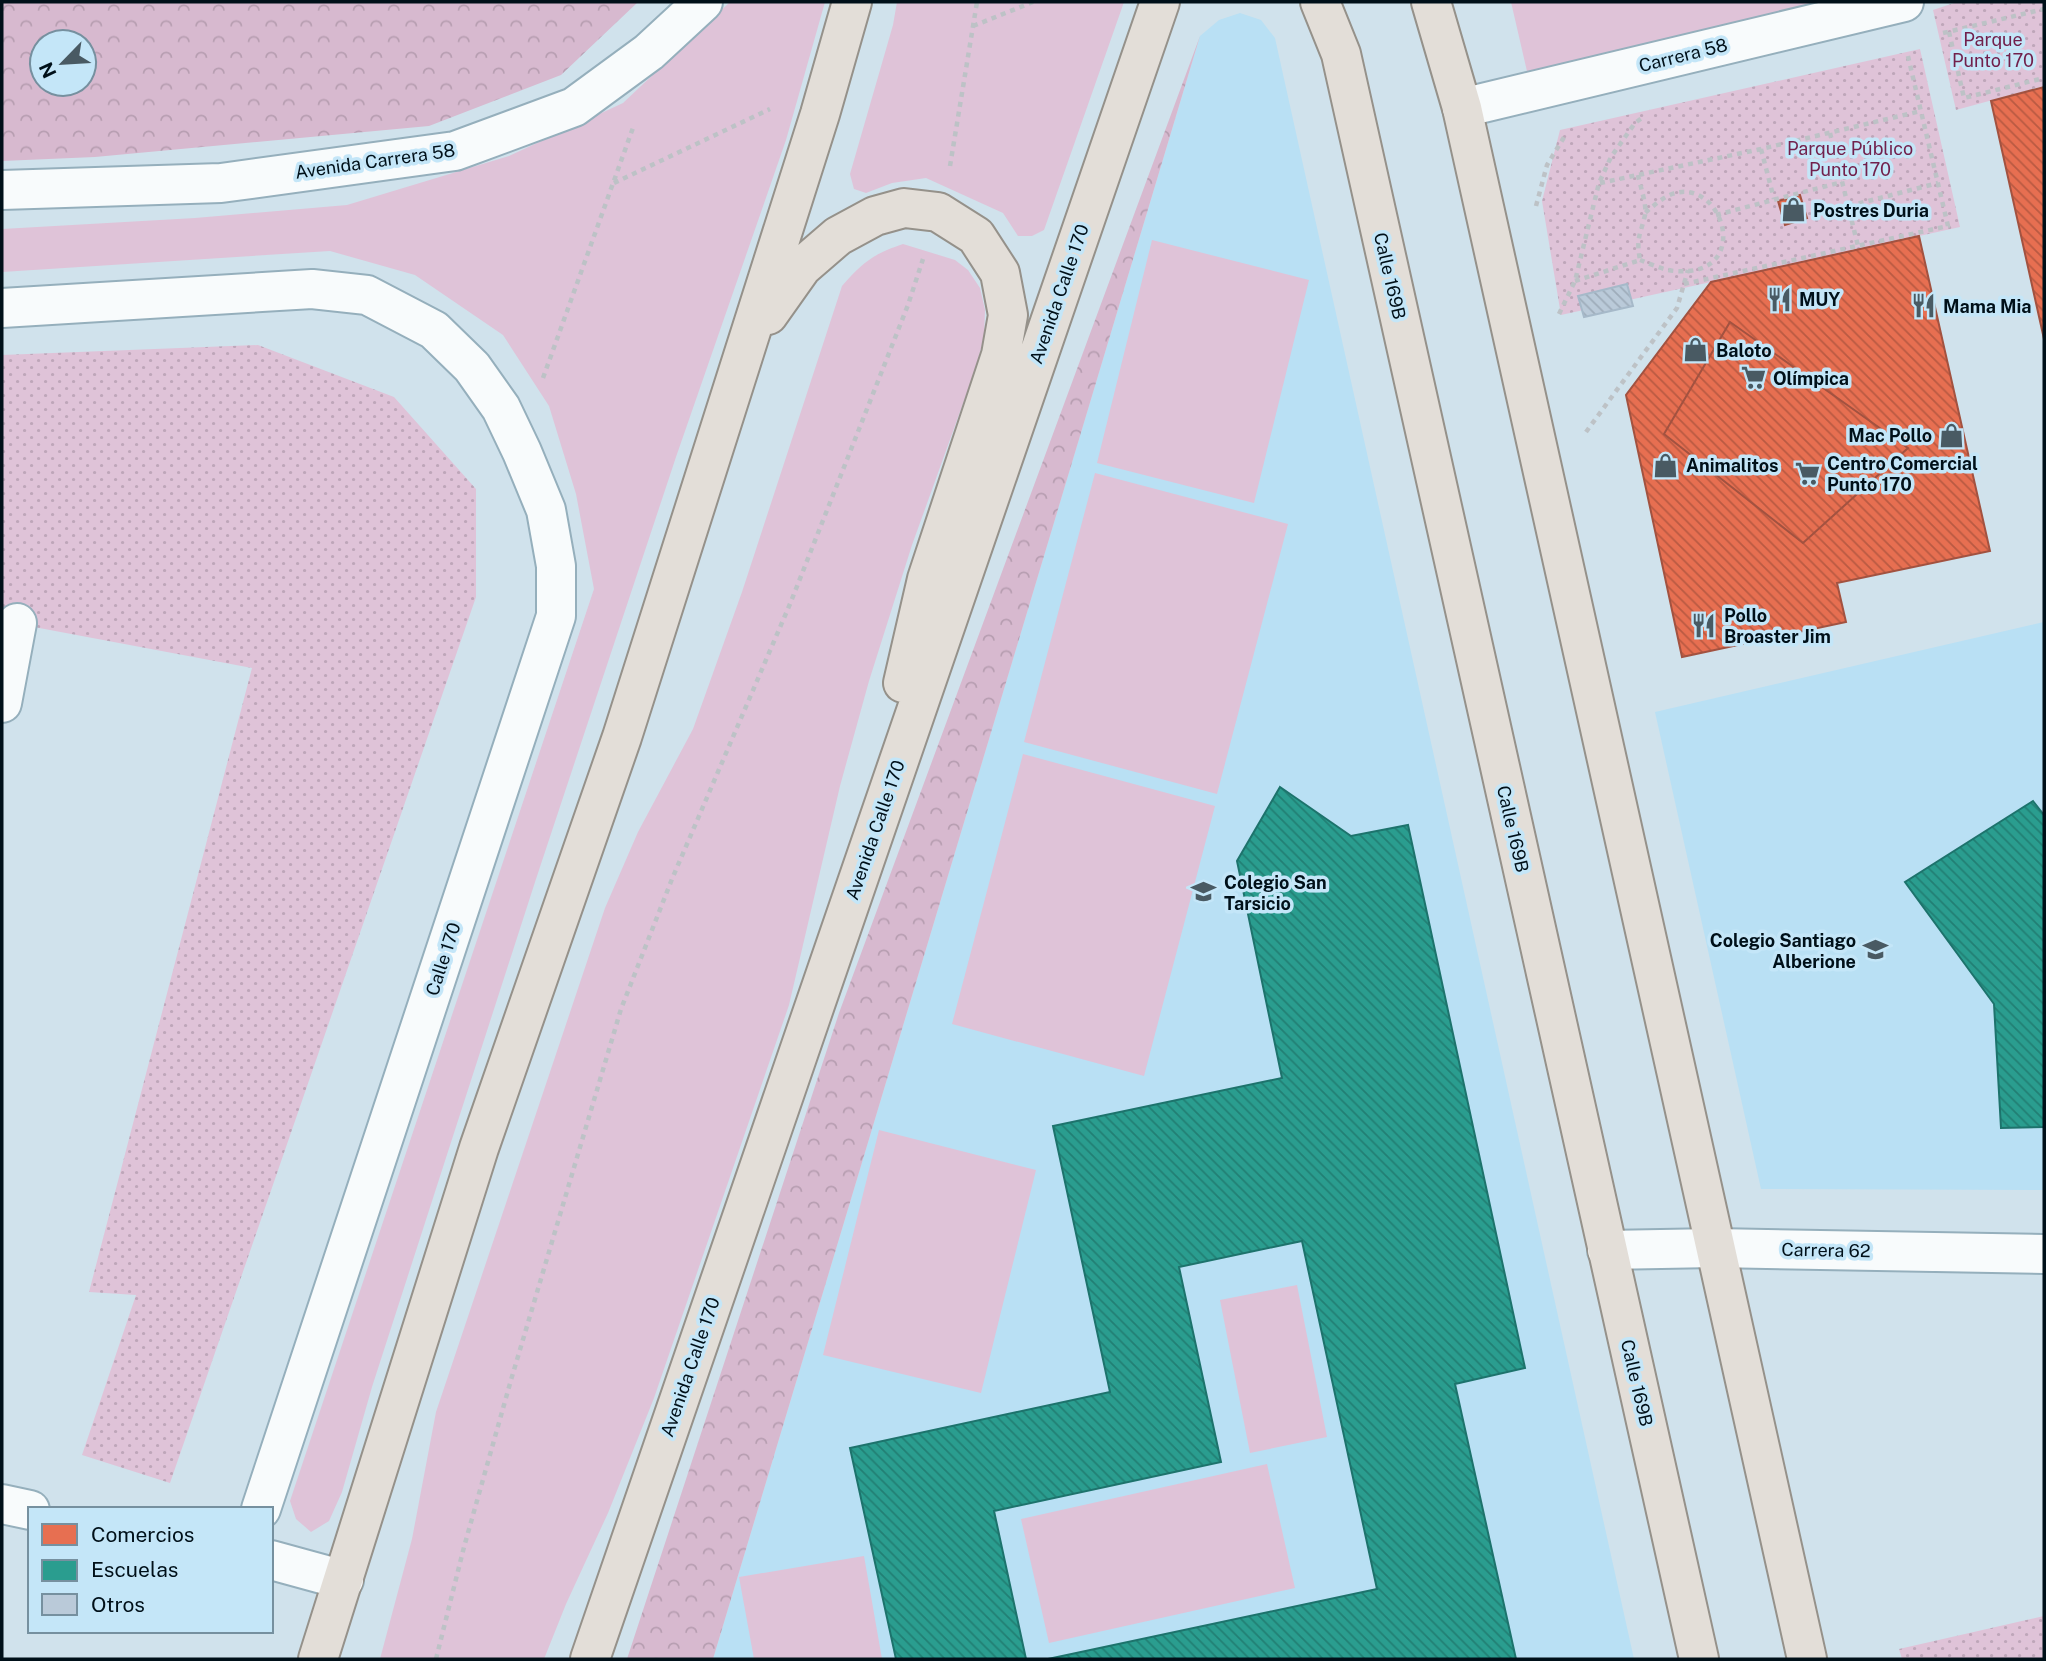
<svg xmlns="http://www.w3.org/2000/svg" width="2046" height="1661" font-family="'Public Sans',sans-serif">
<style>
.built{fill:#b9e0f4}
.green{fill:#dfc3d8}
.forest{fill:url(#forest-crowns);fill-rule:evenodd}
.park{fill:url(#park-dots)}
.shops{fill:url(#shops-back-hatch);stroke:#a25240;stroke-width:2}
.schools{fill:url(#schools-back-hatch);stroke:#1d736c;stroke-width:2}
.building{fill:url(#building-back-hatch);stroke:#a6b9c9;stroke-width:2}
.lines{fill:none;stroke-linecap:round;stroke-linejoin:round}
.minor-casing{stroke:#95afbc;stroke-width:42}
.major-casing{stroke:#95918a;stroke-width:42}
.path{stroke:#bdc2c6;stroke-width:4.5;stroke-dasharray:5 5;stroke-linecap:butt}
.minor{stroke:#f8fbfc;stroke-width:38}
.major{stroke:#e3ded8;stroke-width:38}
.labels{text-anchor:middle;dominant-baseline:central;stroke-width:7;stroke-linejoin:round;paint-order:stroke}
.park-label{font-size:18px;fill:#71204c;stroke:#c4e6f8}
.street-label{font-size:18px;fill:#001019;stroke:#c4e6f8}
.poi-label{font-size:18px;font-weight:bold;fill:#001019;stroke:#c4e6f8;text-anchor:start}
</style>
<defs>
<pattern id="forest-crowns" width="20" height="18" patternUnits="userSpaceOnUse" patternTransform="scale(1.75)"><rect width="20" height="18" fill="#d7b9cf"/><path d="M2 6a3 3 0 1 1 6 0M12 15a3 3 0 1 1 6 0" fill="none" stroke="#b79eb1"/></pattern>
<pattern id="park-dots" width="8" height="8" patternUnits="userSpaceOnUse" patternTransform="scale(1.75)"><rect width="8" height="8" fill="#dfc3d8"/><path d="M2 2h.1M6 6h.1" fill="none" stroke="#bea6b9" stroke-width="1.8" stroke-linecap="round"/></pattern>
<pattern id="shops-back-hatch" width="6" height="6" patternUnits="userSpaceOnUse" patternTransform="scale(1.75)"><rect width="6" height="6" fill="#e76f51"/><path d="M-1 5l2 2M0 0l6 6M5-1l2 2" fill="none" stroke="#b95a42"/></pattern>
<pattern id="schools-back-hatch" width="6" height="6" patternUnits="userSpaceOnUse" patternTransform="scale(1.75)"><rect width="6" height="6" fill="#2a9d8f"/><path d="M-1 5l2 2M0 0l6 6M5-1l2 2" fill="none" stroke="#227f74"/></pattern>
<pattern id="building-back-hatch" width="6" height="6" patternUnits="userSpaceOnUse" patternTransform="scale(1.75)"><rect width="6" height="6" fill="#bacad9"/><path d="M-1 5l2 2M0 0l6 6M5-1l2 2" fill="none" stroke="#9eacba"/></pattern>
</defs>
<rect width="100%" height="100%" fill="#d0e2ec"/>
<path class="built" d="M1240 13 1261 20 1275 38 1634 1659H713L1200 36 1219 20Z
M2044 622V1190L1761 1189 1655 712Z"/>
<path class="green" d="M730 2H825L786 140 676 457 536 879 372 1387 342 1492 329 1521 311 1532 296 1519 290 1501 594 589 576 494 549 406 503 335 415 275 330 251 2 272V229L195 218 347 205 509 156 623 103Z
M897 2H1124L1044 230 1032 236H1018L1003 213 926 178 892 183 866 193 854 189 850 174 893 25Z
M1511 2H1837L1529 80Z
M1152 240 1309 280 1254 503 1097 463Z
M903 244 955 260 968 270 980 288 985 310 984 338 974 373 912 545 869 681 840 786 789 1005 654 1398 608 1513 566 1604 544 1659H380L412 1539 436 1412 605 908 638 832 693 729 742 592 842 286C862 263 873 254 903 244Z
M1095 473 1288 524 1217 794 1024 742Z
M1023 754 1215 806 1144 1076 952 1024Z
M879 1130 1036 1170 981 1393 823 1355Z
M1297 1285 1327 1437 1250 1453 1220 1300Z
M1267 1464 1295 1588 1049 1643 1021 1519Z
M864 1556 882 1659H754L739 1577Z"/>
<path class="forest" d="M2 2H638L561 75 429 126 95 157 2 161ZM42 42H84V84H42Z
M1200 36 713 1659H627L839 1013Z"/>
<path class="park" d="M1957 2H2044V86L1956 110 1933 10Z
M1920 49 1960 227 1561 315 1542 201 1560 130Z
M258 345 394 397 476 489V597L170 1483 82 1455 136 1295 89 1292 252 668 2 621V355Z
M2044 1616V1659H1902L1899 1649Z"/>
<path class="shops" d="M2044 87V339L1991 101Z
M1800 195 1807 218 1785 225 1778 201Z
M1919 236 1990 551 1837 583 1846 622 1682 657 1626 395 1711 282Z
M1730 322 1908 448 1803 543 1664 434Z"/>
<path class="schools" d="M1280 787 1351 836 1408 825 1525 1368 1455 1384 1516 1659H1048L1377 1589 1302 1241 1179 1267 1221 1462 994 1511 1026 1659H896L850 1448 1110 1392 1053 1126 1282 1078 1237 861Z
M2033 801 2044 815V1127L2001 1128 1994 1004 1905 882Z"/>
<path class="building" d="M1627 284 1633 306 1584 317 1578 296Z"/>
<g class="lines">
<defs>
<path id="minor" d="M1462 108 1904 2
M2 190 221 183 455 151 574 107 649 52 703 2
M2 308 312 289 367 295 434 330 472 367 501 408 522 452 546 510 556 566V616L261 1509
M2 703 17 623
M1607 1250 1715 1248 2044 1254
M2 1504 30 1510
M271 1560 344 1580"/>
<path id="major" d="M1320 2 1341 54 1699 1659
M1431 2 1462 108 1807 1659
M768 315 802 267 838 236 875 216 904 208 938 212 976 236 1000 273 1008 315 1001 355 927 579 903 683
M318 1659 479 1148 622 737 820 114 852 2
M590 1659 1160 2"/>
</defs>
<use href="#minor" class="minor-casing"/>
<use href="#major" class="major-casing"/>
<path class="path" d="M973 26 1033 2
M1949 32 1964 98 2044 78
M1943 33 2044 9
M1830 133 1858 246
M1761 149 1774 199
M950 166 977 2
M614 183 770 109
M1600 183 1761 149 1921 111
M1536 206 1547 165 1566 134
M1849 206 1938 183
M1716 215 1842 182
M1640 260C1651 264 1665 271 1676 271 1754 277 1723 176 1672 194 1662 198 1653 206 1645 213
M1575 281 1640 260C1636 238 1640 236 1645 215 1647 204 1640 186 1638 175
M1684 284 1948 226 1907 52
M1559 314 1575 281 1599 183 1611 157 1635 123 1643 117
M543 378 634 125
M1586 432 1677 308 1688 270
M436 1659 464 1547 511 1380 621 1009 672 879 790 604 908 305 923 259"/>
<use href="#minor" class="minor"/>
<use href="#major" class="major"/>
</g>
<defs>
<symbol id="shop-bare" viewBox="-9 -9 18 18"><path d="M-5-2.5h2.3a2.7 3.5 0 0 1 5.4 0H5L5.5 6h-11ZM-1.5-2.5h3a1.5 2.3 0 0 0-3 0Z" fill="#495a63" stroke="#c4e6f8" stroke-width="2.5" paint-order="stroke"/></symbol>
<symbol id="restaurant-bare" viewBox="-9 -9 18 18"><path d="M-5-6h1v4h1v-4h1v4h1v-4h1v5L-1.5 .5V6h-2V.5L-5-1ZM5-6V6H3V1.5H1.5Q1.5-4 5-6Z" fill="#495a63" stroke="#c4e6f8" stroke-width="2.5" paint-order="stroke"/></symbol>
<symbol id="supermarket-bare" viewBox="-9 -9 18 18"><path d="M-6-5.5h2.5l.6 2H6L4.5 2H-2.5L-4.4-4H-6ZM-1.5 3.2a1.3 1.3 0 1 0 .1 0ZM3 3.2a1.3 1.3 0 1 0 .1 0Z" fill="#495a63" stroke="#c4e6f8" stroke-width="2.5" paint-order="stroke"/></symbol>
<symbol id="school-bare" viewBox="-9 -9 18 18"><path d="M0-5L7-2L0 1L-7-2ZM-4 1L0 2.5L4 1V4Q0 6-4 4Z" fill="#495a63" stroke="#c4e6f8" stroke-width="2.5" paint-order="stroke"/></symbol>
</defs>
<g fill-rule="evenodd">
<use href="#shop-bare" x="1776" y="192" width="35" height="35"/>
<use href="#restaurant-bare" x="1762" y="282" width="35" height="35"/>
<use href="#restaurant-bare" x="1906" y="288" width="35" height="35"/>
<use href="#shop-bare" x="1678" y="332" width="35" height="35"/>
<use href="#supermarket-bare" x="1736" y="360" width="35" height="35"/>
<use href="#shop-bare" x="1934" y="418" width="35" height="35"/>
<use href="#shop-bare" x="1648" y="448" width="35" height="35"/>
<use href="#supermarket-bare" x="1790" y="456" width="35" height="35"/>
<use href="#restaurant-bare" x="1686" y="608" width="35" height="35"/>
<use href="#school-bare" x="1186" y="874" width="35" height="35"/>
<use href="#school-bare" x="1858" y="932" width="35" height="35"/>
</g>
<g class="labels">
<g class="park-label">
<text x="1993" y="39">Parque<tspan x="1993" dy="21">Punto 170</tspan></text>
<text x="1850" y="148">Parque Público<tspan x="1850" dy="21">Punto 170</tspan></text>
</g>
<g class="street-label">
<text transform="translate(1683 55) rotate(-14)">Carrera 58</text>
<text transform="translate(375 161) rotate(-8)">Avenida Carrera 58</text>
<text transform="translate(1390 276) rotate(77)">Calle 169B</text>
<text transform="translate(1059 294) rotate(-71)">Avenida Calle 170</text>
<text transform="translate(1513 829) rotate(77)">Calle 169B</text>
<text transform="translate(875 830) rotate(-71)">Avenida Calle 170</text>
<text transform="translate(443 959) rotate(-72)">Calle 170</text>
<text transform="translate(1826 1250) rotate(1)">Carrera 62</text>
<text transform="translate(690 1367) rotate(-71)">Avenida Calle 170</text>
<text transform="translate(1637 1383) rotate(77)">Calle 169B</text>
</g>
<g class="poi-label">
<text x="1813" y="210">Postres Duria</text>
<text x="1799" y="299">MUY</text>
<text x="1943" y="306">Mama Mia</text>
<text x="1716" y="350">Baloto</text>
<text x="1773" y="378">Olímpica</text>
<text x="1932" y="435" text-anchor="end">Mac Pollo</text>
<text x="1827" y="463">Centro Comercial<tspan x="1827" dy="21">Punto 170</tspan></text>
<text x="1686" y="465">Animalitos</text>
<text x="1724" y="615">Pollo<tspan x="1724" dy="21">Broaster Jim</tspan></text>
<text x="1224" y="882">Colegio San<tspan x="1224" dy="21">Tarsicio</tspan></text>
<text x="1856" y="940" text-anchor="end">Colegio Santiago<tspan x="1856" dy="21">Alberione</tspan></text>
</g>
</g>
<rect width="2046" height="1661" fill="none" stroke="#001019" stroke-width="7"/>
<rect x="28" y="1507" width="245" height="126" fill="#c4e6f8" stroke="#76909f" stroke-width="2"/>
<rect x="42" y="1524" width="35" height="21" fill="#e76f51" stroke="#76909f" stroke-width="2"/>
<text x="91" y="1542" font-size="21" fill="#001019">Comercios</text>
<rect x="42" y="1560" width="35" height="21" fill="#2a9d8f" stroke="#76909f" stroke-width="2"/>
<text x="91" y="1577" font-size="21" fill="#001019">Escuelas</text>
<rect x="42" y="1594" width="35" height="21" fill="#bacad9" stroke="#76909f" stroke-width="2"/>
<text x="91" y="1612" font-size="21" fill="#001019">Otros</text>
<g transform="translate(63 63) rotate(245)"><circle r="33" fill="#c4e6f8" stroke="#76909f" stroke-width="2"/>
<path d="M0-5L12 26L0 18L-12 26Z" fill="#495a63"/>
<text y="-10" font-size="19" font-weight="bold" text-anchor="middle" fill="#001019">N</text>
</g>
</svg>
